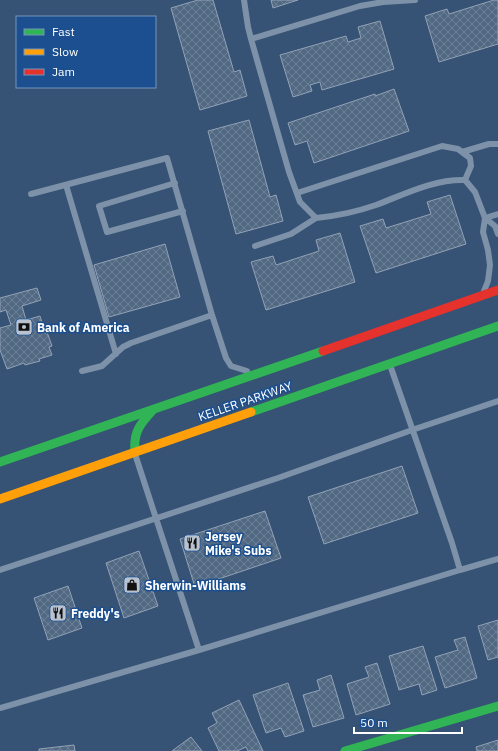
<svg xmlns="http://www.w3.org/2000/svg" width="498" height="751" font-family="'IBM Plex Sans',sans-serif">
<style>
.building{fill:url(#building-cross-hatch);stroke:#92a2b6}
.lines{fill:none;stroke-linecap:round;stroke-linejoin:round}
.lane{stroke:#7d92a8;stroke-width:6}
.fast{stroke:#30b455;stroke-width:9}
.slow{stroke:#ff9f0a;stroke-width:9}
.jam{stroke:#e5322d;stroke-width:9}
.labels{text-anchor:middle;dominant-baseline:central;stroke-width:3;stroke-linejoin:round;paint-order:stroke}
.poi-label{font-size:12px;font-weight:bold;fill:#fff;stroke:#1b4f8f;text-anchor:start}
.street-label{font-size:12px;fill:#fff;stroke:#1b4f8f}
</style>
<defs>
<pattern id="building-cross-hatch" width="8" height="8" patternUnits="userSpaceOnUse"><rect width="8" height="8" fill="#526984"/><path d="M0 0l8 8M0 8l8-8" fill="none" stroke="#6c8096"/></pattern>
</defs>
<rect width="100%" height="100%" fill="#365274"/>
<path class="building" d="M198 0H213L234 72 240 70 247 96 200 110 171 8Z
M271 0H298L273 8Z
M494 0H498V44L439 62 425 16 447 9 449 14Z
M380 21 394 69 322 90 320 82 310 85 312 91 293 97 280 55 346 36 348 42 361 38 358 27Z
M394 89 409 131 314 163 307 141 295 145 288 123 375 94V96Z
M249 120 270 197 276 195 283 221 236 234 208 131Z
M450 195 466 244 376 273 360 226 383 219 386 228 431 214 427 202Z
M340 233 355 282 266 310 251 262 273 256 276 265 319 251 316 240Z
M165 244 180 297 109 317 94 265Z
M37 288 41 300 22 306 26 320 40 316 45 333 47 332 52 346 49 347 52 355 39 359 40 361 25 365 24 363 7 369 0 350V328L11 325 6 310 0 312V298Z
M402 466 418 513 324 544 308 497Z
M265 511 281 558 195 587 180 539Z
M139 551 158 606 124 618 106 563Z
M68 586 82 628 48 640 34 598Z
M498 620V657L488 660 478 626Z
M465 637 477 678 445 688 435 657 458 650 454 640Z
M423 646 437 690 422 695 419 684 399 690 389 656Z
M377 663 390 704 356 715 347 684 369 677 365 667Z
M331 675 344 718 313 727 303 695 320 690 317 680Z
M288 683 304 731 285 737 281 728 266 733 253 695Z
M239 700 263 751H248L246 747 237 751H219L208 728 217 723 212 713Z
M191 737 202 751H172Z
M498 740V751H477L476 747Z
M74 745 75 751H39V749Z"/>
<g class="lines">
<path class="lane" d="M244 0 248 27 251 39 289 172 300 202 316 218C337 216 356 212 376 205 405 194 434 179 465 180L475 192 485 218 498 214
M251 39 360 6 383 2 415 0
M462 152 489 144H498
M175 183 99 206 107 232 183 211
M66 185 116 354
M297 193 442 146 458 149 470 158 471 166 465 180
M31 194 167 158 212 315 131 343 123 347 102 366 82 371
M255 246 291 234 316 218
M484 291 488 281 490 265 488 250 483 232 485 218 495 226 498 234
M212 315 226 358 231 366 247 371
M135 454 199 650
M0 570 278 478 412 430 498 401
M460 570 498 559
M0 708 199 650 460 570 452 543 390 365"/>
<path class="fast" d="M251 412 498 326
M135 452C133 431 141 423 154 409
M0 462 323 351
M345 751 498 706"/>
<path class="slow" d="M0 499 251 412"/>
<path class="jam" d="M323 351 498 290"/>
</g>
<defs>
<symbol id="bank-square" viewBox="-11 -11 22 22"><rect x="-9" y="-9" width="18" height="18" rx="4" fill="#b9c2ce" stroke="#1b4f8f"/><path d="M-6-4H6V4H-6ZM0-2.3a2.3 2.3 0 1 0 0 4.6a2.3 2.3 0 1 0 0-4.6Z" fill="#111"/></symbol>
<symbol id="restaurant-square" viewBox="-11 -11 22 22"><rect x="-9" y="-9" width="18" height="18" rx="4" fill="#b9c2ce" stroke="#1b4f8f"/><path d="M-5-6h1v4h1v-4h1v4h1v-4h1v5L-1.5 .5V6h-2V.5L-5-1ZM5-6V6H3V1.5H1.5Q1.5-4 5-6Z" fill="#111"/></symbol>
<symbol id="shop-square" viewBox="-11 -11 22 22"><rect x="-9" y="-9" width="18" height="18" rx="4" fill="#b9c2ce" stroke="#1b4f8f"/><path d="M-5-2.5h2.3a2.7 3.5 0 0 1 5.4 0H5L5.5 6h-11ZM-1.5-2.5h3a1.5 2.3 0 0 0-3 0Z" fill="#111"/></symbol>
</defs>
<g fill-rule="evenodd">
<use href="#bank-square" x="14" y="317" width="20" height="20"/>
<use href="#restaurant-square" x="182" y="533" width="20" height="20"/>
<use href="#shop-square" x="122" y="575" width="20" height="20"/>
<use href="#restaurant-square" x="48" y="603" width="20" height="20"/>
</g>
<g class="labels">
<g class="poi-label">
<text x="37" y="327">Bank of America</text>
<text x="205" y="536">Jersey<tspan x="205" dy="14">Mike's Subs</tspan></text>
<text x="145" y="585">Sherwin-Williams</text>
<text x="71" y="613">Freddy's</text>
</g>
<g class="street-label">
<text transform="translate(245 401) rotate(-19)">KELLER PARKWAY</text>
</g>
</g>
<rect x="16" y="16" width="140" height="72" fill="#1b4f8f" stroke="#7695bc"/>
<rect x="24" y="29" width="20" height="6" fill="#30b455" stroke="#7695bc"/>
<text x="52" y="36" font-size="12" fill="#ffffff">Fast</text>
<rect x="24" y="49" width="20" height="6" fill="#ff9f0a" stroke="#7695bc"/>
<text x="52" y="56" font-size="12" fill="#ffffff">Slow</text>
<rect x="24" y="69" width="20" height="6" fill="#e5322d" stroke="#7695bc"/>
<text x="52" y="76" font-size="12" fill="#ffffff">Jam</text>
<path d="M354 727v6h108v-6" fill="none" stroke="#ffffff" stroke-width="2"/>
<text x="360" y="727" font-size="12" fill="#ffffff" stroke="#1b4f8f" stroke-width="3" paint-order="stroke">50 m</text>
</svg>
